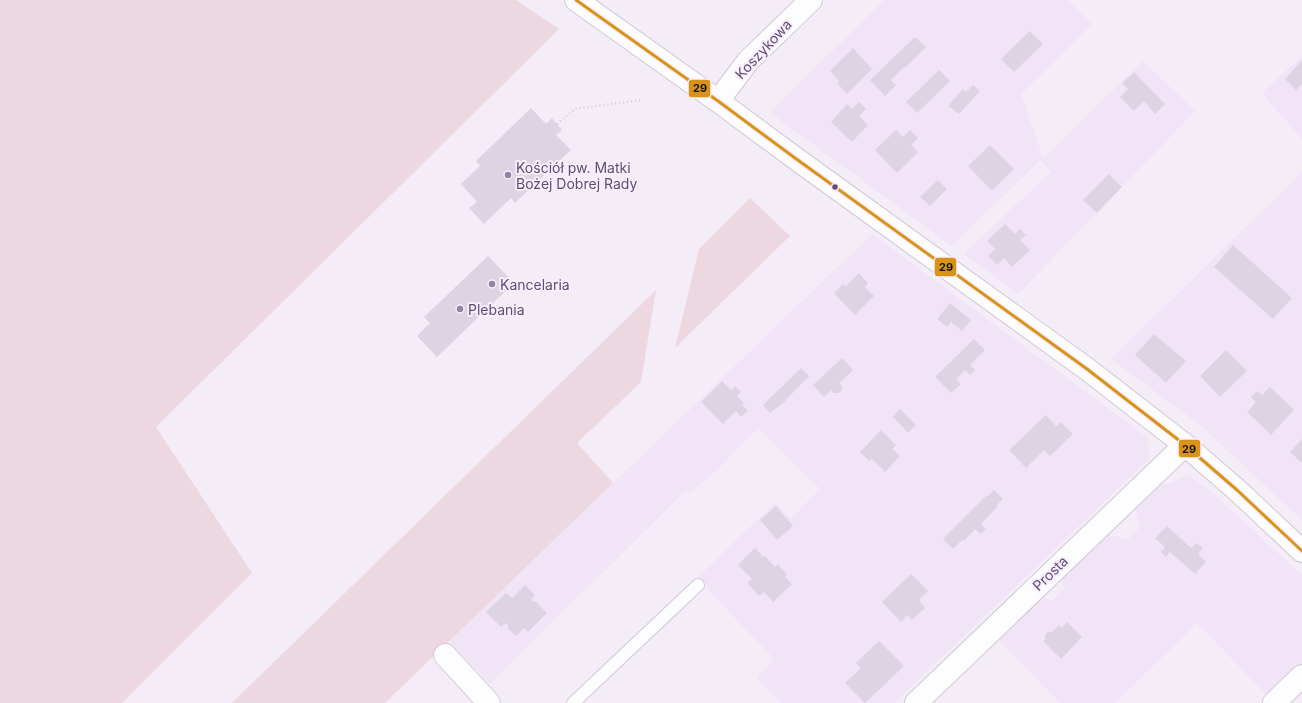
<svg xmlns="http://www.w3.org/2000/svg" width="1302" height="703" font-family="Inter,sans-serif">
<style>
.residential{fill:#f1e4f7}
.green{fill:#edd8e2}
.building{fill:#ddd4e3}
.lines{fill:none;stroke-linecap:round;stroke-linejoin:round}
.lane-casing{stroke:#d2cad7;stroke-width:14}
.street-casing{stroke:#d2cad7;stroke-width:24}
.secondary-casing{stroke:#d0c8d5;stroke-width:24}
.path{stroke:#d1ccd7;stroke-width:2.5;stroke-dasharray:1 3;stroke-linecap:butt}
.lane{stroke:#fdfcfe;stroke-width:12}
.street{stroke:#fdfcfe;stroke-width:22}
.secondary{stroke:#fdfcfe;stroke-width:22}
.bus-1-casing{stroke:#f9eefe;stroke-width:6}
.bus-1{stroke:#d99417;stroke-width:3}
.poi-dot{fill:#9385a1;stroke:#f9eefe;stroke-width:1.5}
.bus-dot{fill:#5f4e73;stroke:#f9eefe;stroke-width:1.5}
.labels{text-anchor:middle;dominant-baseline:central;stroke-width:4;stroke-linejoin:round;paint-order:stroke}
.street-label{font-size:14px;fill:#5f4e73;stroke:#f9eefe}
.poi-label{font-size:14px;fill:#5f4e73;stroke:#f9eefe;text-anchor:start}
.line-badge{stroke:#f9eefe;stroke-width:1.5}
.pale-badge-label{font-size:11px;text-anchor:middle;font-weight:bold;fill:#111}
</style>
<rect width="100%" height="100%" fill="#f4ecf7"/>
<path class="residential" d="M885 0H1068L1092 24 1021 94 1043 158 1143 61 1195 111 1122 187 1018 294 964 254 1051 172 1040 160 952 246 769 112Z
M1302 56V139L1262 93Z
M1302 172V520L1200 425 1111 359Z
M872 234 1148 438 1149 459 894 703H782L756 677 774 659 697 578 775 503 791 518 820 489 758 429 732 453 722 465 691 493 685 491 490 684 449 641Z
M1187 475 1206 487 1302 575V668L1271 699 1197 623 1115 703H1060L999 640 1043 597 1052 601 1065 588 1061 581 1108 535 1128 539 1140 527 1135 510 1161 485 1169 484Z"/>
<path class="green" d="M0 0H516L559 29 156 427 252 573 122 703H0Z
M750 198 790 236 675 348 699 249Z
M656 290 641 382 577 443 613 483 385 703H232Z"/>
<path class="building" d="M1030 31 1043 44 1014 72 1001 59Z
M915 37 926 47 905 68 904 67 891 80 896 85 885 96 870 80Z
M853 48 872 69 847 94 837 83 839 81 830 71Z
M1302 60V84L1296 90 1285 79Z
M939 70 950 81 917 113 906 102Z
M1134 72 1165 104 1155 114 1144 101 1134 111 1120 97 1128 89 1122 83Z
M973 85 980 91 959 114 948 106 963 89 966 92Z
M859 102 866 109 859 116 868 125 852 142 831 122 847 104 852 109Z
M531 108 546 124 552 118 562 130 556 135 571 150 515 203 511 198 484 224 469 208 477 202 461 184 480 166 476 161Z
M896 130 903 137 910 130 918 138 911 145 918 152 897 173 875 150Z
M990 145 1014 169 992 191 968 166Z
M1109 174 1122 187 1097 213 1083 200Z
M938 180 947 189 930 206 920 197Z
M1005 224 1015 234 1020 229 1026 235 1020 240 1030 250 1012 267 1004 258 997 265 988 256 995 249 987 241Z
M1233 245 1292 298 1273 319 1214 267Z
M488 256 514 283 437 357 417 336 430 323 424 317Z
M859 273 868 283 865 287 874 296 855 315 834 293 843 284 846 286Z
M950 303 971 320 962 331 951 322 947 327 937 319Z
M1154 334 1186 361 1166 383 1135 355Z
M974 339 985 350 970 365 975 370 970 375 965 370 956 379 961 384 951 393 935 377Z
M1226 350 1247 371 1220 397 1200 376Z
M842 358 853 370 839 383 842 386V391L839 393H834L831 390 824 397 813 385Z
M801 368 809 376 783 403 770 413 763 405Z
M722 381 731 390 735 386 741 392 737 396 744 403 742 405 748 410 741 417 736 411 723 424 701 402Z
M1270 387 1294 410 1271 435 1247 412 1256 402 1251 397 1257 391 1262 395Z
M900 409 916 425 908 433 893 417Z
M1046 415 1056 426 1061 422 1073 434 1050 456 1044 450 1026 468 1009 450Z
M881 430 896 445 892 449 900 456 885 472 872 459 869 461 860 452Z
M1302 439V463L1290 452Z
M994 490 1003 499 997 505 998 506 981 524 986 529 981 534 975 529 964 541 962 540 953 549 943 539 987 495 988 496Z
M776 506 793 526 777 540 760 520Z
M1167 526 1191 548 1196 543 1203 548 1198 554 1206 562 1195 574 1170 552 1166 557 1161 552 1165 547 1155 538Z
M755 548 763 557 765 556 775 567 778 564 787 575 785 577 792 584 773 602 764 592 759 596 747 583 752 579 738 565Z
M911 574 928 591 919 600 925 608 912 620 907 615 901 622 882 602Z
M525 585 535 595 531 599 534 602 535 601 547 613 528 632 524 628 516 636 507 628 509 626 505 623 501 627 486 612 506 593 512 598Z
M1067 622 1082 637 1061 659 1043 641 1045 640V635L1048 632H1052L1059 625 1062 628Z
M879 641 904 666 865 703 845 683 861 668 856 663Z"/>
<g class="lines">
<defs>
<path id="lane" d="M573 703 698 585"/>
<path id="street" d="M718 101 748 61 811 0
M445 655 489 703
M1274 703 1302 676"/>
<path id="secondary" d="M576 0 718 101 795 158 1087 369 1185 445 1237 490 1302 551
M916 703 1185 445"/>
</defs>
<use href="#lane" class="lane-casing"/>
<use href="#street" class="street-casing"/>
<use href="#secondary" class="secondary-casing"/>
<path class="path" d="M557 124 575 109 641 100"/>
<use href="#lane" class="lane"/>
<use href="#street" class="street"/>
<use href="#secondary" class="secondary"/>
<defs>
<path id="bus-1" d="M576 0 718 101 795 158 1087 369 1185 445 1237 490 1302 551"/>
</defs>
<use href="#bus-1" class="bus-1-casing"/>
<use href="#bus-1" class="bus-1"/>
</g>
<g class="poi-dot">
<circle cx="508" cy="175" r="4"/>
<circle cx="492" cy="284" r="4"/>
<circle cx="460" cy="309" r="4"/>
</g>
<circle class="bus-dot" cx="835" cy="187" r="3.5"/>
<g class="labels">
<g class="street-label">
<text transform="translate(763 49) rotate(-47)">Koszykowa</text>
<text transform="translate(1050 573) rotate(-44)">Prosta</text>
</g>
<g class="poi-label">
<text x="516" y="167">Kościół pw. Matki<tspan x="516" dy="16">Bożej Dobrej Rady</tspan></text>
<text x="500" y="284">Kancelaria</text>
<text x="468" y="309">Plebania</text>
</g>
</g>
<g class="line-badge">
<rect x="688" y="79" width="23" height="19" rx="4" fill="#d99417"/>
<rect x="934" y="257" width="23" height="20" rx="4" fill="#d99417"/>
<rect x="1178" y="439" width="23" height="19" rx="4" fill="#d99417"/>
</g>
<g class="pale-badge-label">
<text x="700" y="92">29</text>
<text x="946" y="271">29</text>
<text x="1189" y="453">29</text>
</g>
</svg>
